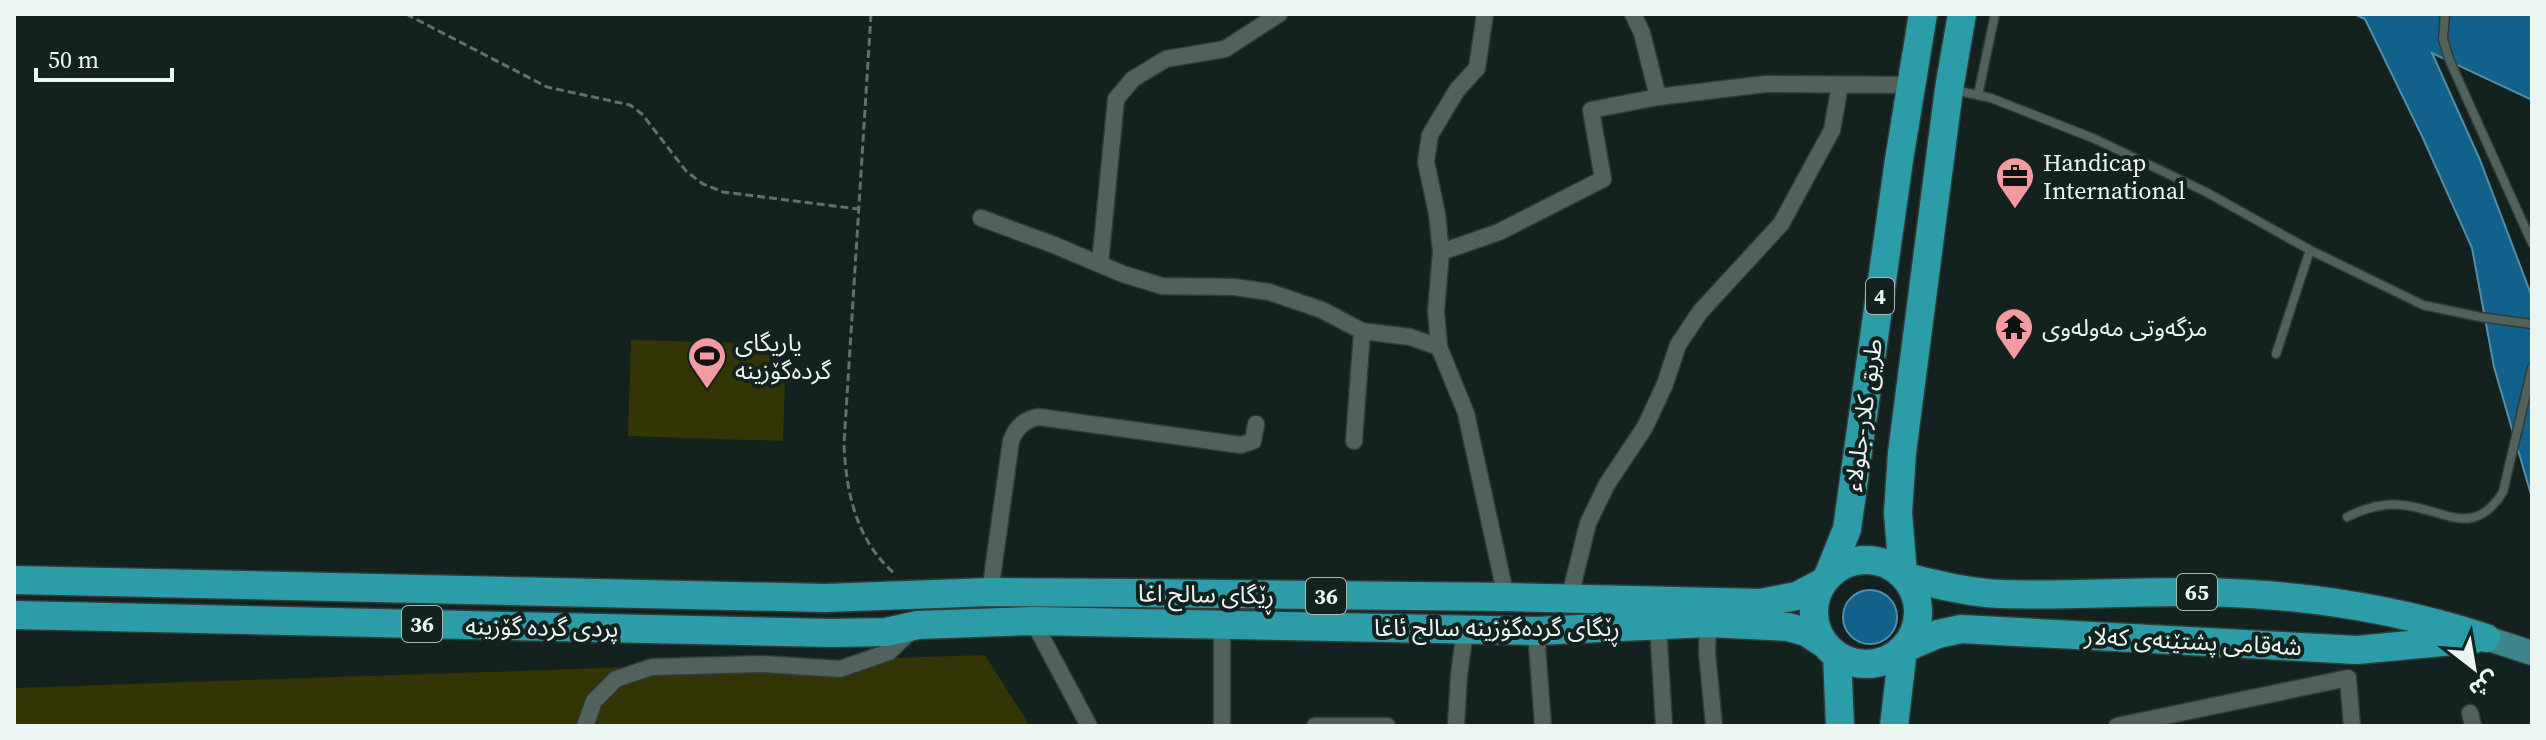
<svg xmlns="http://www.w3.org/2000/svg" width="2546" height="740" font-family="'Source Serif 4','Noto Sans Arabic',serif">
<style>
.green{fill:#343504}
.water{fill:#11618b;stroke:#528daa;stroke-width:2}
.lines{fill:none;stroke-linecap:round;stroke-linejoin:round}
.lane-casing{stroke:#303b37;stroke-width:11}
.street-casing{stroke:#303b37;stroke-width:19}
.primary-casing{stroke:#303b37;stroke-width:27}
.highway-casing{stroke:#303b37;stroke-width:31}
.path{stroke:#63706c;stroke-width:3;stroke-dasharray:8 4;stroke-linecap:butt}
.lane{stroke:#51625d;stroke-width:8}
.street{stroke:#51625d;stroke-width:16}
.primary{stroke:#3b858b;stroke-width:24}
.highway{stroke:#2d9ca9;stroke-width:28}
.labels{text-anchor:middle;dominant-baseline:central;stroke-width:8;stroke-linejoin:round;paint-order:stroke}
.shield{fill:#13221e;stroke:#aab6b2;stroke-width:2}
.shield-label{font-size:22px;font-weight:bold;fill:#ebf5f2}
.poi-label{font-size:24px;fill:#ebf5f2;stroke:#13221e;text-anchor:start}
.street-label{font-size:24px;fill:#ebf5f2;stroke:#13221e}
</style>
<rect width="100%" height="100%" fill="#13221e"/>
<path class="green" d="M631 340 786 344 783 441 628 436Z
M985 655 1030 726H14V688Z"/>
<path class="water" d="M2354 14H2532V100L2432 53 2480 160 2532 297V498L2494 367 2472 248 2422 136 2365 19Z
M1843 617a27 27 0 1 1 54 0a27 27 0 1 1-54 0Z"/>
<g class="lines">
<defs>
<path id="lane" d="M2445 14 2443 39 2449 59 2532 243
M1954 90 1991 98 2095 139 2206 192 2310 250 2423 305 2480 317 2532 324
M1978 95 1995 14
M2276 354 2310 250
M2347 517C2365 508 2382 503 2402 505 2445 509 2473 540 2503 492L2532 368"/>
<path id="street" d="M1485 14 1477 68 1457 90 1430 135 1426 162 1437 214 1441 252 1436 311 1439 347 1466 413 1506 597
M1633 14 1642 33 1658 97
M981 218 1054 245 1123 274 1162 286 1234 287 1269 292 1322 310 1362 331 1410 337 1439 347
M1441 252 1499 232 1603 179 1591 110 1658 97 1765 84 1911 85
M1100 264 1116 99 1133 79 1166 59 1225 49 1279 14
M1354 441 1362 331
M990 592 1011 441C1016 427 1025 419 1039 417L1241 445 1253 441 1256 424
M1569 600 1588 523 1607 484 1645 427 1665 384 1678 345 1700 312 1781 224 1832 130 1840 85
M1033 621 1089 726
M1708 623 1707 652 1714 726
M1222 625V726
M1658 625 1664 726
M1536 631 1543 726
M2470 713 2473 726
M585 726 594 701 616 679 652 667 762 664 840 669 889 652 911 631
M1315 726H1387
M1456 726 1459 675 1465 630
M2117 726 2348 678 2352 726"/>
<path id="primary" d="M2486 638 2532 653"/>
<path id="highway" d="M1814 612a52 52 0 1 1 104 0a52 52 0 1 1-104 0Z
M1903 574 1898 513 1902 453 1949 89 1962 14
M1828 576 1847 529 1899 160 1923 14
M1905 577C1936 584 1969 593 2001 594 2069 596 2136 591 2203 592 2299 594 2395 608 2486 638
M14 580 825 598 990 592 1134 593 1506 597 1760 603 1797 596 1822 583
M14 615 831 633 886 632 918 625 1033 621 1536 631 1708 623 1788 627 1806 632 1823 643
M1903 649 1938 634 1961 629 2357 650 2474 639
M1837 655 1840 726
M1894 726 1903 649"/>
</defs>
<use href="#lane" class="lane-casing"/>
<use href="#street" class="street-casing"/>
<use href="#primary" class="primary-casing"/>
<use href="#highway" class="highway-casing"/>
<path class="path" d="M406 14 547 87 630 105 642 114 686 171 703 184 723 192 859 209
M871 14 844 444C846 492 856 540 894 573"/>
<use href="#lane" class="lane"/>
<use href="#street" class="street"/>
<use href="#primary" class="primary"/>
<use href="#highway" class="highway"/>
</g>
<defs>
<symbol id="office-pin" viewBox="-11 -11 22 30"><path d="M0 17L-7.5 6A9.5 9.5 0 1 1 7.5 6Z" fill="#f49aa1" stroke="#13221e"/><path d="M-6-3h4V-5.5h4V-3h4V5H-6ZM-1-4.5V-3h2v-1.5ZM-6 0V1H6V0Z" fill="#111"/></symbol>
<symbol id="temple-pin" viewBox="-11 -11 22 30"><path d="M0 17L-7.5 6A9.5 9.5 0 1 1 7.5 6Z" fill="#f49aa1" stroke="#13221e"/><path d="M0-6L5-2H3V0L6.5 2.5H4V6H1.5V3h-3V6H-4V2.5H-6.5L-3 0V-2H-5Z" fill="#111"/></symbol>
<symbol id="stadium-pin" viewBox="-11 -11 22 30"><path d="M0 17L-7.5 6A9.5 9.5 0 1 1 7.5 6Z" fill="#f49aa1" stroke="#13221e"/><path d="M0-5a6.5 5 0 1 0 0 10a6.5 5 0 1 0 0-10ZM-3.5-1.8h7v3.6h-7Z" fill="#111"/></symbol>
</defs>
<g fill-rule="evenodd">
<use href="#office-pin" x="1993" y="154" width="44" height="60"/>
<use href="#temple-pin" x="1992" y="305" width="44" height="60"/>
<use href="#stadium-pin" x="685" y="334" width="44" height="60"/>
</g>
<g class="labels">
<g class="shield">
<rect x="1866" y="278" width="28" height="36" rx="6"/>
<rect x="2177" y="574" width="40" height="36" rx="6"/>
<rect x="1306" y="578" width="40" height="36" rx="6"/>
<rect x="402" y="606" width="40" height="36" rx="6"/>
</g>
<g class="shield-label">
<text x="1880" y="296">4</text>
<text x="2197" y="592">65</text>
<text x="1326" y="596">36</text>
<text x="422" y="624">36</text>
</g>
<g class="poi-label">
<text x="2043" y="162">Handicap<tspan x="2043" dy="28">International</tspan></text>
<text x="2042" y="327">مزگەوتی مەولەوی</text>
<text x="735" y="342">یاریگای<tspan x="735" dy="28">گردەگۆزینە</tspan></text>
</g>
<g class="street-label">
<text transform="translate(1863 415) rotate(-82)">طريق كلار-جلولاء</text>
<text transform="translate(1206 594) rotate(1)">ڕێگای سالح اغا</text>
<text transform="translate(542 627) rotate(1)">پردی گردە گۆزینە</text>
<text x="1497" y="627">ڕێگای گردەگۆزینە سالح ئاغا</text>
<text transform="translate(2193 641) rotate(3)">شەقامی پشتێنەی کەلار</text>
</g>
</g>
<rect width="2546" height="740" fill="none" stroke="#ebf5f2" stroke-width="32"/>
<g transform="translate(2474 668) rotate(149)" stroke="#13221e" stroke-width="6" paint-order="stroke">
<path d="M0-6L14 30L0 20L-14 30Z" fill="#ebf5f2"/>
<text y="-12" font-size="22" font-weight="bold" text-anchor="middle" fill="#ebf5f2">ش</text>
</g>
<path d="M36 68v12h136v-12" fill="none" stroke="#ebf5f2" stroke-width="4"/>
<text x="48" y="68" font-size="24" fill="#ebf5f2" stroke="#13221e" stroke-width="6" paint-order="stroke">50 m</text>
</svg>
